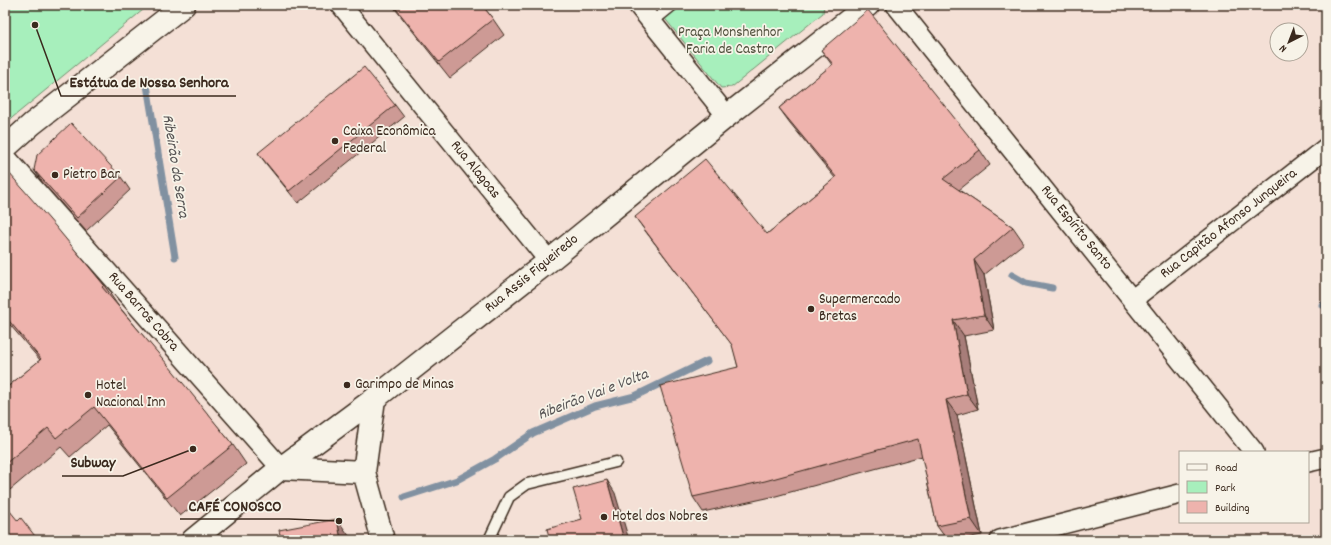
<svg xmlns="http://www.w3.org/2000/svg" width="1331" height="545" font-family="Dekko,sans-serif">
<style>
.green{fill:#a7efbc;stroke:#718c6d}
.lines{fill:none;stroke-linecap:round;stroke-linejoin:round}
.stream{stroke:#8191a1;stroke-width:7}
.service-casing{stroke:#3b2a1e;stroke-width:13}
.minor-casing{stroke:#3b2a1e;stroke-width:22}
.tertiary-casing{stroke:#3b2a1e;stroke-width:25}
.service{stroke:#f7f3e8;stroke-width:10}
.minor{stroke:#f7f3e8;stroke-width:19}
.tertiary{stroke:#f7f3e8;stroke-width:22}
.wall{fill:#cd9a95;stroke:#3b2a1e}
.shaded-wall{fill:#a77d79;stroke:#3b2a1e}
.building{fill:#eeb3ad;stroke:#3b2a1e}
.poi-dot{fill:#3b2a1e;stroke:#f7f3e8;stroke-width:1.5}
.labels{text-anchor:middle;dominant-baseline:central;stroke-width:3.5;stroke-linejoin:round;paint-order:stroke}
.park-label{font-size:15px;fill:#51513e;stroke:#f7f3e8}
.poi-label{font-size:15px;fill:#3b2a1e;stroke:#f7f3e8;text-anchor:start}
.street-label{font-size:15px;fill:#3b2a1e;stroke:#f7f3e8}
.water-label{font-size:16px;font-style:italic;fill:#585555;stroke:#f7f3e8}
.leader{fill:none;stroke:#3b2a1e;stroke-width:1.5}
.callout-dot{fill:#3b2a1e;stroke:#f7f3e8;stroke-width:1.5}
.callout-label{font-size:16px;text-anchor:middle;font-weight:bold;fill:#3b2a1e;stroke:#f7f3e8;stroke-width:3.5;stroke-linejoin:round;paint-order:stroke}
</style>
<rect width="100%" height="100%" fill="#f4e0d6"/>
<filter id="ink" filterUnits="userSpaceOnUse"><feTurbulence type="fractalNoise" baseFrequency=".025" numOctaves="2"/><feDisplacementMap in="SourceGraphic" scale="8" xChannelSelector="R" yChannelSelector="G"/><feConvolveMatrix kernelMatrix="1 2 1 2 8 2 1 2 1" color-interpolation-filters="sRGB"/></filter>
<g filter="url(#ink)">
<path class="green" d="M5 5H149L7 122 5 120Z
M654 5H824L823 13 732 87 721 88Z"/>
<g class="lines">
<path class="stream" d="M146 79 175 257
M1012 275 1026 283 1052 288
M1322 305H1326
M404 497 457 480 495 459 533 433 595 406 635 396 707 361"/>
<defs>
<path id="service" d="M652 22 673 5
M489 540 509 497 527 484 616 462"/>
<path id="minor" d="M341 5 549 261
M638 5 727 116
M896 5 1254 452
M5 156 281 468
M1133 299 1326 148
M1308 462 1326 458
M1000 540 1180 494"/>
<path id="tertiary" d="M5 148 32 124 184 5
M374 399 364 472 383 540
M281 468 364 472
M193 540 281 468 374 399 549 261 727 116 868 5"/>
</defs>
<use href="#service" class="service-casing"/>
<use href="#minor" class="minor-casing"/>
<use href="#tertiary" class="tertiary-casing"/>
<use href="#service" class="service"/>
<use href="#minor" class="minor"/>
<use href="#tertiary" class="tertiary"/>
</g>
<path class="wall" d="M392 5H482L493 19 504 35 450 78Z
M821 50 980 150 990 165 959 190 1013 227 1024 243 984 275 994 330 964 336 978 409 957 415 982 535 955 540H947L937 526 922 456 776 496 703 512 693 497 738 367 733 346 646 232 635 217 767 234 835 178 790 123 779 108 832 65Z
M395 105 404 117 298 203 267 165 258 153Z
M34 170 121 177 130 190 86 231 43 183Z
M5 177 104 285 117 304 233 445 246 464 180 516 107 425 70 457 61 447 10 490 5 484V389L40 360 5 319Z"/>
<path class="shaded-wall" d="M974 260 984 275 994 330 984 315Z
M953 320 964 336 978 409 967 394Z
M946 400 957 415 982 535 971 519Z
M607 480 615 493 629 540H624Z
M337 519 352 540H341Z"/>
<path class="building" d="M393 5H482L493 19 439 62Z
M868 10 980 150 943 179 1013 227 974 260 984 315 953 320 967 394 946 400 971 519 937 526 918 439 765 481 693 497 660 386 738 367 732 345 635 217 705 159 767 234 836 177 779 108 833 64 821 50Z
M364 67 395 105 289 191 258 153Z
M71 123 121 177 77 218 34 170 37 155Z
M9 173 56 227 104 285 102 287 174 372 233 445 167 498 94 407 56 438 48 428 5 464V389L41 359 5 316V177Z
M607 480 624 540H550L547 529 582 519 573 489Z
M5 505 18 521 21 518 38 540H5Z
M337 519 341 540H281L279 530Z"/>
</g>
<g class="poi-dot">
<circle cx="335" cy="141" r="4"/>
<circle cx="55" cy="175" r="4"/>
<circle cx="811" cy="309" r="4"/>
<circle cx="347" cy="385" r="4"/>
<circle cx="88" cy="395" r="4"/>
<circle cx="604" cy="517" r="4"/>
</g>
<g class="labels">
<g class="park-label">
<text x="730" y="33">Praça Monshenhor<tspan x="730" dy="17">Faria de Castro</tspan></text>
</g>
<g class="poi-label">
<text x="343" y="132">Caixa Econômica<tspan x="343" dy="17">Federal</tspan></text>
<text x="63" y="175">Pietro Bar</text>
<text x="819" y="300">Supermercado<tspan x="819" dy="17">Bretas</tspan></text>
<text x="355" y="385">Garimpo de Minas</text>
<text x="96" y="386">Hotel<tspan x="96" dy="17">Nacional Inn</tspan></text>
<text x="612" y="517">Hotel dos Nobres</text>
</g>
<g class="street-label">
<text transform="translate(475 170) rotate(51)">Rua Alagoas</text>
<text transform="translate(1229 224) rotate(-38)">Rua Capitão Afonso Junqueira</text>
<text transform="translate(1076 228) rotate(51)">Rua Espírito Santo</text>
<text transform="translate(532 274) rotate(-39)">Rua Assis Figueiredo</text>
<text transform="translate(143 312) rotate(49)">Rua Barros Cobra</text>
</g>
<g class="water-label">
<text transform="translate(175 166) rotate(81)">Ribeirão da Serra</text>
<text transform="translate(593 395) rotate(-21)">Ribeirão Vai e Volta</text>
</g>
</g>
<path class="leader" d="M35 25L61 96H236M193 449L123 476H62M339 521L289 519H180"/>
<g class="callout-dot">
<circle cx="35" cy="25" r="4"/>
<circle cx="193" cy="449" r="4"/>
<circle cx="339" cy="521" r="4"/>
</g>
<g class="callout-label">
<text x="149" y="87">Estátua de Nossa Senhora</text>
<text x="93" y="467">Subway</text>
<text x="235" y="511">CAFÉ CONOSCO</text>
</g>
<rect width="1331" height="545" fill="none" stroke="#f7f3e8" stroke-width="20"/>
<rect x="10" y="10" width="1311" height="525" fill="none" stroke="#3b2a1e" stroke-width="1.5" filter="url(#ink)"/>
<rect x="1179" y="451" width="130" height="72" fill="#f7f3e8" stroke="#aca397"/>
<rect x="1187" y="464" width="20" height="6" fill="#f7f3e8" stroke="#aca397"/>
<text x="1215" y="471" font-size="12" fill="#3b2a1e">Road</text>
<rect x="1187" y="481" width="20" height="12" fill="#a7efbc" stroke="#aca397"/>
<text x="1215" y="491" font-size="12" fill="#3b2a1e">Park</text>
<rect x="1187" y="501" width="20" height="12" fill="#eeb3ad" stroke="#aca397"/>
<text x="1215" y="511" font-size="12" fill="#3b2a1e">Building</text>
<g transform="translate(1289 42) rotate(222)"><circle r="19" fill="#f7f3e8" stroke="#aca397"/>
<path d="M0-3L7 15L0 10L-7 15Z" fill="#3b2a1e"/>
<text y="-6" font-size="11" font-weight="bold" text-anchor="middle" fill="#3b2a1e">N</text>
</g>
</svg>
